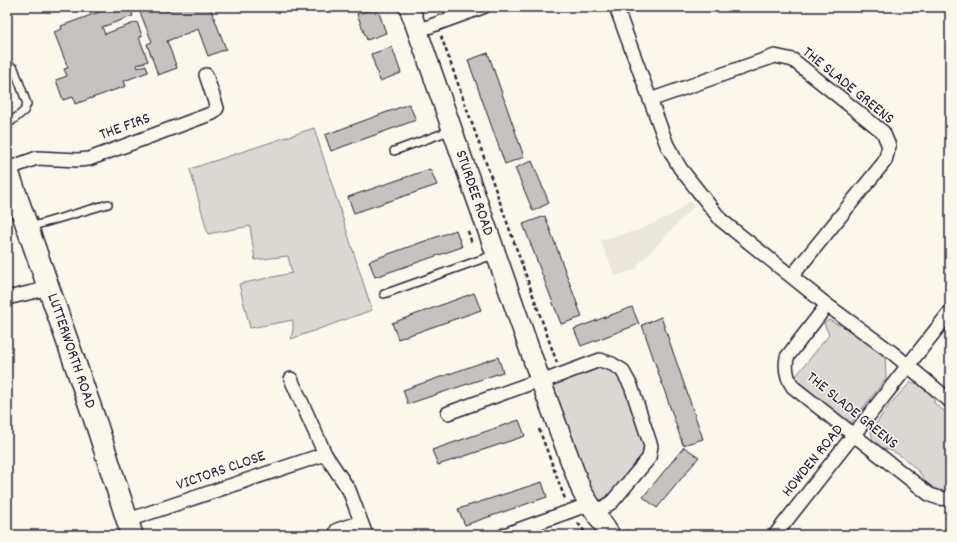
<svg xmlns="http://www.w3.org/2000/svg" width="957" height="542" font-family="Dekko,sans-serif">
<style>
.built{fill:#ebe7df}
.green{fill:#dbd8d3;stroke:#7e7d87}
.building{fill:#c6c2c0;stroke:#22223b}
.lines{fill:none;stroke-linecap:round;stroke-linejoin:round}
.lane-casing{stroke:#22223b;stroke-width:10}
.street-casing{stroke:#22223b;stroke-width:16}
.secondary-casing{stroke:#22223b;stroke-width:22}
.primary-casing{stroke:#22223b;stroke-width:24}
.path{stroke:#22223b;stroke-width:2.5;stroke-dasharray:4 3;stroke-linecap:butt}
.lane{stroke:#fbf7ec;stroke-width:7}
.street{stroke:#fbf7ec;stroke-width:13}
.secondary{stroke:#fbf7ec;stroke-width:19}
.primary{stroke:#fbf7ec;stroke-width:21}
.labels{text-anchor:middle;dominant-baseline:central;stroke-width:3;stroke-linejoin:round;paint-order:stroke}
.street-label{font-size:16px;fill:#22223b;stroke:#fbf7ec}
</style>
<rect width="100%" height="100%" fill="#fbf7ec"/>
<filter id="ink" filterUnits="userSpaceOnUse"><feTurbulence type="fractalNoise" baseFrequency=".025" numOctaves="2"/><feDisplacementMap in="SourceGraphic" scale="8" xChannelSelector="R" yChannelSelector="G"/><feConvolveMatrix kernelMatrix="1 2 1 2 8 2 1 2 1" color-interpolation-filters="sRGB"/></filter>
<g filter="url(#ink)">
<path class="built" d="M690 201 694 206 638 265 637 269 615 276 600 240 639 230 673 214Z"/>
<path class="green" d="M314 128 372 310 291 339 293 329V320L250 328 239 284 292 273 288 256 255 260 250 226 208 234 190 169Z
M829 320 839 325 845 322 885 354 886 379 850 424 797 383 796 376 829 335 824 323Z
M600 360 622 370 651 446 595 513 541 382Z
M910 383H920L934 394V403L950 416V493C945 493 939 494 935 492 923 486 926 480 920 473 914 467 904 457 896 453 882 445 874 452 871 431L889 405Z"/>
<path class="building" d="M113 7H130L133 16 102 27 105 34 137 22 142 36 139 37 148 61 137 65 138 68 146 65 148 72 124 81 126 86 75 104 73 97 63 100 56 80 67 76 64 69 68 68 54 32 62 29 61 26Z
M138 7H166L167 11 177 7H210L226 49 208 56 198 29 167 41 177 68 158 75 147 44 152 42Z
M377 7 386 33 367 40 357 14Z
M392 47 401 73 380 81 371 54Z
M488 53 524 157 505 164 468 60Z
M409 104 416 120 331 151 325 135Z
M532 161 549 203 533 211 515 168Z
M430 169 437 185 354 213 348 197Z
M545 216 582 317 561 324 523 224Z
M456 230 462 247 375 277 369 261Z
M474 293 481 310 398 339 392 323Z
M632 307 639 324 581 346 574 329Z
M661 317 703 439 683 445 642 325Z
M498 357 503 372 408 404 403 390Z
M519 420 525 436 438 465 432 450Z
M684 447 699 457 657 508 643 497Z
M542 482 547 497 465 525 458 509Z"/>
<g class="lines">
<defs>
<path id="lane" d="M7 64 14 68 27 104 24 111 7 125
M394 151 452 130
M30 227 108 204
M384 294 496 254"/>
<path id="street" d="M616 7 667 145 680 168 721 220 827 305 894 354 950 401
M417 31 483 7
M650 100 775 56 793 60 883 132 889 146 885 161 792 276
M7 169 37 158 78 160 89 159 213 113 217 108 206 75
M7 298 50 288
M827 305 787 357C785 368 786 377 793 387L930 495 939 498 950 499
M291 379 325 454 349 490 366 535
M541 382 600 360 612 364 622 370 631 386 651 446 649 458 612 502 595 513
M448 413 540 380
M128 520 325 454
M337 530 361 522
M504 535 590 504
M775 535 950 312"/>
<path id="secondary" d="M409 7 541 382 582 492 610 535"/>
<path id="primary" d="M7 169 97 426 132 535"/>
</defs>
<use href="#lane" class="lane-casing"/>
<use href="#street" class="street-casing"/>
<use href="#secondary" class="secondary-casing"/>
<use href="#primary" class="primary-casing"/>
<path class="path" d="M389 7 392 13
M441 36 557 363
M468 231 472 244
M539 429 565 499
M578 523 587 535
M627 530 630 535"/>
<use href="#lane" class="lane"/>
<use href="#street" class="street"/>
<use href="#secondary" class="secondary"/>
<use href="#primary" class="primary"/>
</g>
</g>
<g class="labels">
<g class="street-label">
<text transform="translate(848 86) rotate(39)">THE SLADE GREENS</text>
<text transform="translate(125 127) rotate(-20)">THE FIRS</text>
<text transform="translate(474 193) rotate(71)">STURDEE ROAD</text>
<text transform="translate(71 351) rotate(71)">LUTTERWORTH ROAD</text>
<text transform="translate(852 411) rotate(39)">THE SLADE GREENS</text>
<text transform="translate(813 461) rotate(-51)">HOWDEN ROAD</text>
<text transform="translate(221 471) rotate(-19)">VICTORS CLOSE</text>
</g>
</g>
<rect width="957" height="542" fill="none" stroke="#fbf7ec" stroke-width="24"/>
<rect x="12" y="12" width="933" height="518" fill="none" stroke="#22223b" stroke-width="1.5" filter="url(#ink)"/>
</svg>
